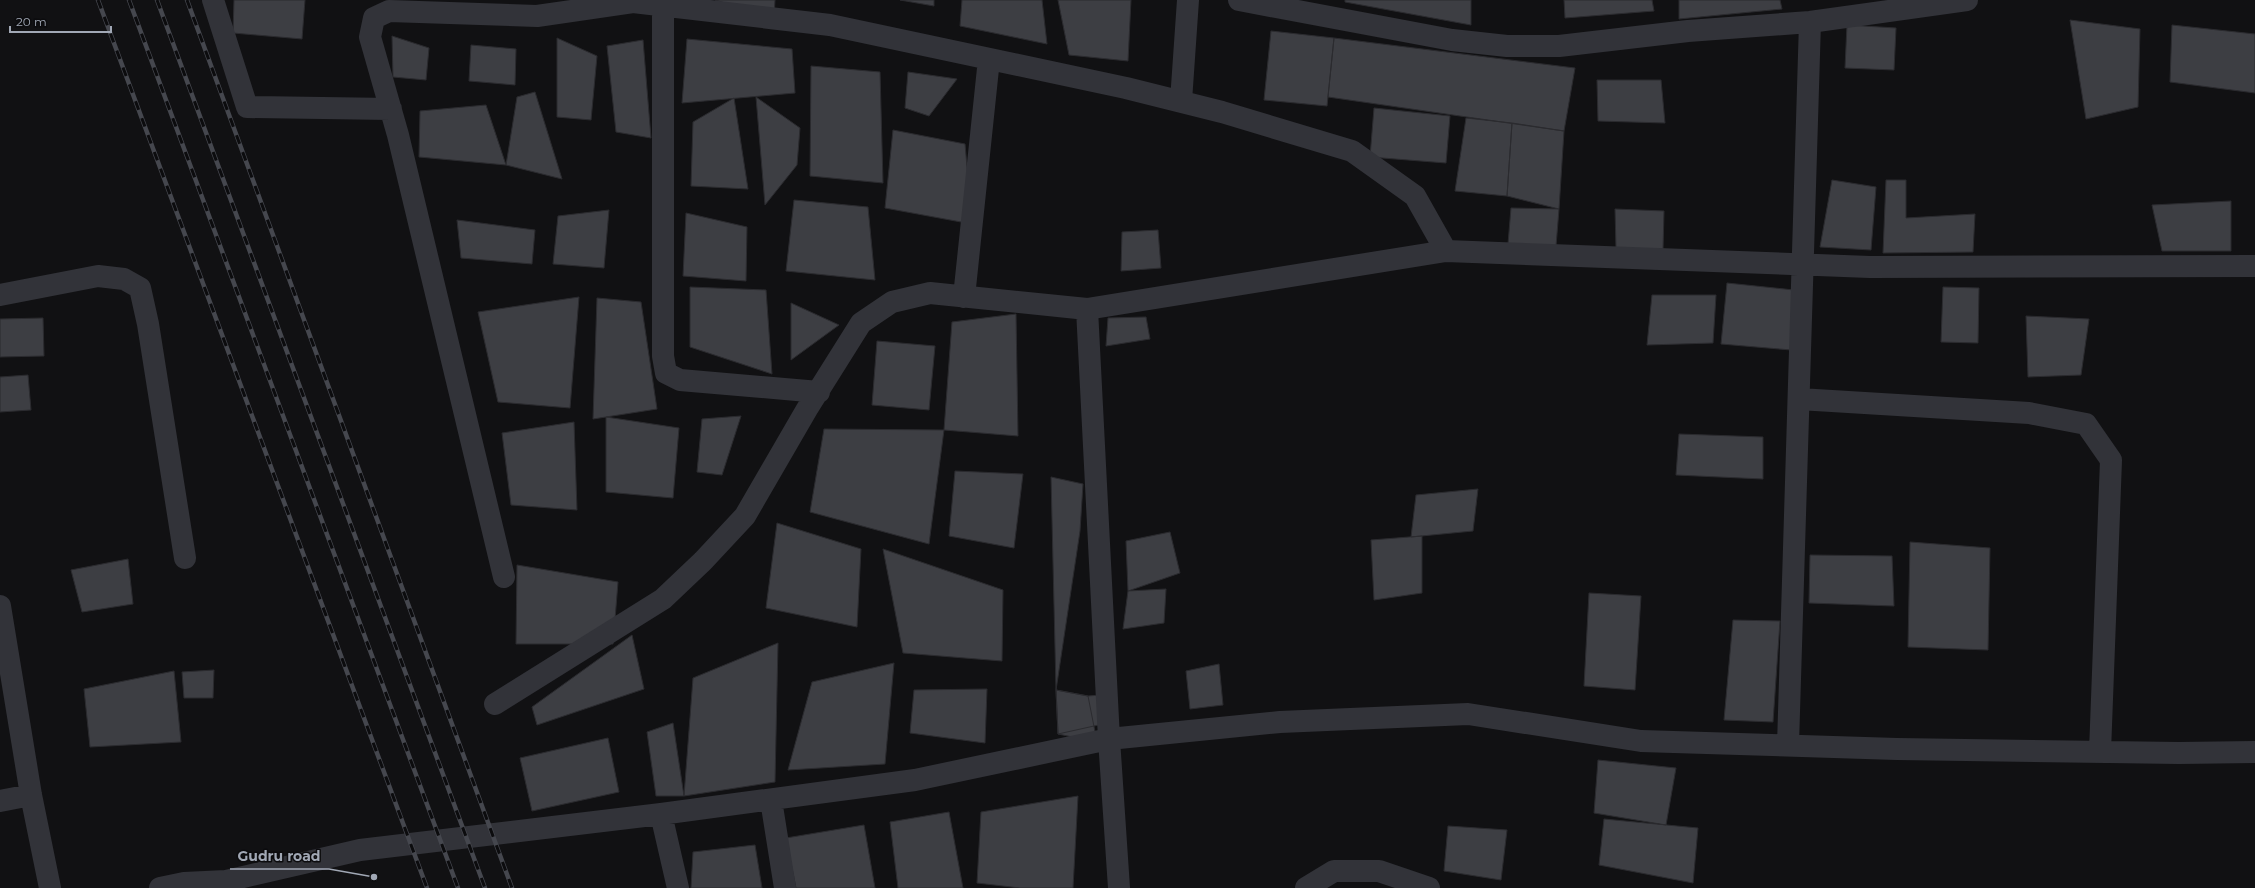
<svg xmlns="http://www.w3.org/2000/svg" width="2255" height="888" font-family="Montserrat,sans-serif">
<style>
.building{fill:#3d3e43;stroke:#2b2b2f}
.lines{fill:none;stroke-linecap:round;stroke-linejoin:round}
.minor{stroke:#323339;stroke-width:22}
.rail-casing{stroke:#45474e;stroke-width:4.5}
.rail{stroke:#0c0c0e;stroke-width:3;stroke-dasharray:9;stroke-linecap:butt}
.leader{fill:none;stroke:#a1a8b5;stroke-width:1.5}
.callout-dot{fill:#a1a8b5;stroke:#0c0c0e;stroke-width:1.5}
.callout-label{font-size:14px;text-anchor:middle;font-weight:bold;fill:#a1a8b5;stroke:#0c0c0e;stroke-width:3;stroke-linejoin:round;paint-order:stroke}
</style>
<rect width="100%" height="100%" fill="#111113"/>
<path class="building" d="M234 0H305L302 39 233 33Z
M715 0H775L774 18Z
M900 0H934V6Z
M962 0H1042L1047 44 960 26Z
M1058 0H1131L1128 61 1069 55Z
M1345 0H1471V25L1345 2Z
M1564 0H1652L1654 11 1565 18Z
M1679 0H1780L1782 9 1679 19Z
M2070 20 2140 29 2138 107 2086 119Z
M1847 25 1896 28 1894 70 1845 68Z
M2172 25 2255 34V93L2170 82Z
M1271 31 1334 38 1327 106 1264 100Z
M392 36 429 48 426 80 393 77Z
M557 38 597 56 591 120 557 117Z
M1334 38 1575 68 1564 131 1328 97Z
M687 39 792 49 795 93 682 103Z
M643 40 651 138 616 132 607 46Z
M471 45 516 49 515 85 469 81Z
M811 66 880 72 883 183 810 176Z
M908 72 957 79 929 116 905 108Z
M1597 80H1661L1665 123 1598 121Z
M535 92 562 179 506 165 517 97Z
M756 97 800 128 797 165 765 205Z
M734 98 748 189 691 186 693 122Z
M486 105 506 165 419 157 420 111Z
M1374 108 1450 116 1446 163 1370 157Z
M1466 118 1512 123 1507 196 1455 191Z
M1512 123 1564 131 1559 209 1507 196Z
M893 130 965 144 972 224 885 208Z
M1832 180 1876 187 1871 250 1820 247Z
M1886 180H1906V218L1975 214 1973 252 1883 253Z
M794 200 868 207 875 280 786 271Z
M2231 201V251H2162L2152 205Z
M1511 208 1559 209 1556 246 1508 244Z
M1615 209 1664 211 1663 249 1616 248Z
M609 210 604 268 553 264 558 216Z
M686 213 747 227 746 281 683 276Z
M457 220 535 230 532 264 461 258Z
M1158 230 1161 268 1121 271 1122 232Z
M1727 283 1794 290 1791 350 1721 344Z
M690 287 766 290 772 374 690 347Z
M1943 287 1979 288 1978 343 1941 342Z
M1652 295H1716L1713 343 1647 345Z
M579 297 570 408 498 402 478 312Z
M597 298 641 302 657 409 593 419Z
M791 303 839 325 791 360Z
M1016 314 1018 436 944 430 952 322Z
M2026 316 2089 319 2081 375 2028 377Z
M1146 317 1150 339 1106 346 1108 318Z
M43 318 44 356 0 357V319Z
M877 341 935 346 929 410 872 405Z
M28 375 31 410 0 412V377Z
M741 416 722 475 697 472 702 419Z
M606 417 679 428 673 498 606 492Z
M574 422 577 510 511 505 502 433Z
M824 429 944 430 929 544 810 512Z
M1679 434 1763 437V479L1676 475Z
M955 471 1023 474 1014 548 949 536Z
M1051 477 1083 484 1080 531 1056 690Z
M1478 489 1473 531 1411 537 1416 495Z
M777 523 861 549 857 627 766 608Z
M1170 532 1180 573 1128 591 1126 541Z
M1422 536V593L1374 600 1371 540Z
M1910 542 1990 548 1988 650 1908 647Z
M883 549 1003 590 1002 661 903 653Z
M1810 555 1892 556 1894 606 1809 603Z
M128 559 133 604 82 612 71 570Z
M517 565 618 582 613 644H516Z
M1166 589 1164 623 1123 629 1128 591Z
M1589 593 1641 596 1635 690 1584 686Z
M1733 620 1780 621 1773 722 1724 720Z
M632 635 644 689 537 725 532 707Z
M778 643 775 782 684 796 693 678Z
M894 663 885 764 788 770 812 682Z
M1219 664 1223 705 1190 709 1186 671Z
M214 670 213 698H184L182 672Z
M174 671 181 742 90 747 84 689Z
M987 689 985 743 910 733 914 690Z
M1056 690 1088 696 1101 695 1103 724 1058 734Z
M1056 690 1088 696 1097 742 1058 734Z
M673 723 684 796H656L647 732Z
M608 738 619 792 532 811 520 758Z
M1598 760 1676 768 1666 825 1594 813Z
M1078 796 1073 888H1020L977 883 981 812Z
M949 812 963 888H898L890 822Z
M1604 819 1698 828 1693 883 1599 865Z
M864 825 875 888H796L786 838Z
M1448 826 1507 830 1501 880 1444 871Z
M755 845 762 888H691L693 852Z"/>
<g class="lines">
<path class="minor" d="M213 0 247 107 391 109
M1239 0 1452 40 1507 46H1559L1688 31 1810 22 1967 0
M663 6V356L666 373 680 380 819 392
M1181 101 1188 0
M0 295 98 276 124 279 140 288 148 324 185 558
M964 297 989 59
M1087 309 1109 739 1119 888
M1799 399 2029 413 2086 424 2111 460 2100 752
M504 577 398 135 370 37 374 18 389 11 537 16 633 2 830 25 1126 88 1222 112 1352 151 1415 196 1446 251
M0 606 31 795 50 888
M495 704 663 599 703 561 745 516 807 409 861 323 892 302 930 293 1087 309 1446 251 1870 267 2255 266
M1788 745 1810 22
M771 800 785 888
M0 801 31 795
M661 814 678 888
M160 888 184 883 226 881 360 850 661 814 915 780 1109 739 1280 722 1468 714 1641 741 1897 749 2179 753 2255 752
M1306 888 1334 871H1379L1429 888"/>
<defs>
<path id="rail" d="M98 0 427 888
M129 0 458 888
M157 0 485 888
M187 0 512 888"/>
</defs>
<use href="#rail" class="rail-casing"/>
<use href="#rail" class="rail"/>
</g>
<path class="leader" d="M374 877L329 869H230"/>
<circle class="callout-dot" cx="374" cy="877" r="4"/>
<g class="callout-label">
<text x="279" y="861">Gudru road</text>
</g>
<path d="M10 26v6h101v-6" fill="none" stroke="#a1a8b5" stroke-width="2"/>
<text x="16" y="26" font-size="12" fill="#a1a8b5" stroke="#0c0c0e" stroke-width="3" paint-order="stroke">20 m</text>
</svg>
